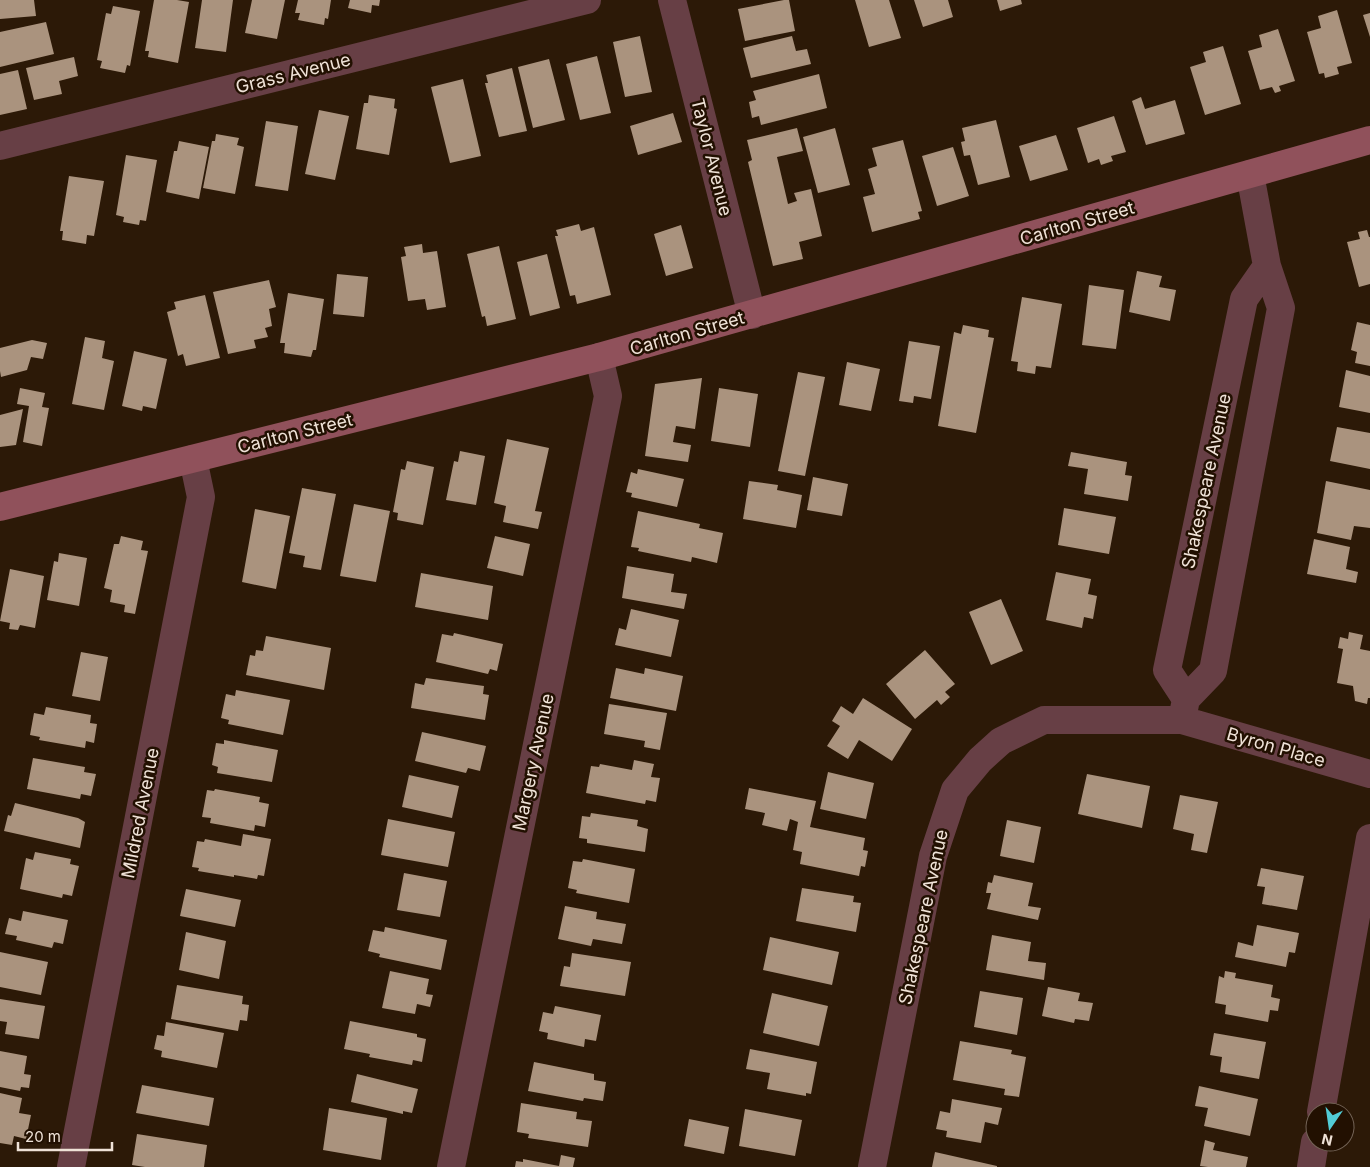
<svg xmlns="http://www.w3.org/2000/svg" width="1370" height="1167" font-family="Inter,sans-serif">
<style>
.building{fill:#aa937e}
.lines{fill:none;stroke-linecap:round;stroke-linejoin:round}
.street{stroke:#673f45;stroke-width:28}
.secondary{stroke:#90515b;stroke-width:28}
.labels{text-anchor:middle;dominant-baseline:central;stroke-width:5;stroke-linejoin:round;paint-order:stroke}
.street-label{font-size:18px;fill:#efe2d7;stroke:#221001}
</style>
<rect width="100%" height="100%" fill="#2c1907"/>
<path class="building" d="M0 0H34L36 16 0 19Z
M154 0H177L189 2 178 63 148 57 149 51H145Z
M202 0H233L226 52 195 48Z
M252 0H285L277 39 245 33Z
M298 0H331L328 19 325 18 324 25 298 20 300 13H295Z
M350 0H380L379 6 372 5 371 13 348 8Z
M784 0H789L795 31 745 41 738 9Z
M855 0H889L901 38 869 47Z
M914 0H948L953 17 923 27Z
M997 0H1021L1022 4 1000 11Z
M113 6 140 11 130 66 127 65 125 73 100 68 102 61 97 60 106 13 111 14Z
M1337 10 1352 63 1337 67 1339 74 1325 78 1324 73 1319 74 1307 32 1321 28 1318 16Z
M1370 13V37L1363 15Z
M46 22 54 54 0 67V32Z
M1278 29 1295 81 1279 86 1281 91 1275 93 1272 87 1260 90 1248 51 1262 47 1259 35Z
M640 36 652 92 625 97 613 42Z
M792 36 796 51 807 49 811 64 751 78 743 48Z
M1223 46 1241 104 1205 115 1190 67 1206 62 1203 52Z
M597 56 611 113 580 120 566 64Z
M74 57 78 76 59 81 62 94 34 100 26 68Z
M549 59 565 120 533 128 518 67Z
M512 68 527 131 499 137 485 83H488L486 75Z
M18 70 27 109 0 115V74Z
M819 74 827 108 761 125 759 116 752 118 749 102 756 100 753 91Z
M463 79 481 156 450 163 431 87Z
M369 95 395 99 394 108 397 109 389 155 356 149 364 103H368Z
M1141 97 1145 109 1175 100 1185 134 1146 145 1132 101Z
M319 110 349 116 335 180 305 174Z
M673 113 682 142 638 155 630 126Z
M1114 116 1126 152 1111 156 1113 161 1101 165 1099 159 1088 163 1077 128Z
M996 120 1010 177 978 185 970 155 964 156 961 142 965 141 962 128Z
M266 121 298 126 288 191 255 186Z
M797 128 803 151 777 157 788 204 797 201 794 193 811 189 822 236 799 242 803 259 773 266 748 162 752 160 747 140Z
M835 128 850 185 818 193 803 137Z
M216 134 239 138 237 145 244 147 235 194 203 188 212 141H215Z
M1056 135 1068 170 1030 181 1019 146Z
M903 140 922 211 918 212 920 219 872 232 863 197 875 194 868 169 877 166 872 148Z
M179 141 209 147 199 199 166 192 174 151H177Z
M953 147 969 196 937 206 922 156Z
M126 155 157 160 146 221 140 220 139 225 123 222 124 217 116 215Z
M69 176 104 181 94 236 87 235 86 244 62 240 63 231H60Z
M579 224 581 231 594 227 611 295 577 304 575 295 570 296 555 236H558L556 230Z
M681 225 693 268 666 276 654 234Z
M1367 230 1369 237H1370V284L1359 287 1347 242 1360 239 1358 232Z
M422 244 423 253 437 251 446 307 427 310 425 299 408 301 401 257 406 256 404 247Z
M499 246 516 319 487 326 485 316 482 317 467 254Z
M547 254 560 308 530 316 517 262Z
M1137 271 1162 276 1159 287 1176 290 1170 321 1129 312Z
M337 274 368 277 364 317 333 314Z
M269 280 276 307 269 309 272 326 265 328 268 337 254 340 256 348 228 354 213 292Z
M1089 285 1124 290 1116 349 1082 345Z
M288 293 324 299 316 350H313L311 357 284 353 285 343H280Z
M205 295 220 358 186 366 183 354 178 356 167 312 176 309 174 302Z
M1022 297 1062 304 1051 368 1036 366 1035 374 1017 371 1018 362 1011 361Z
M1357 322 1370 325V366L1355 363 1357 352 1351 350Z
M963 325 989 330 988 337 994 338 976 433 938 426 954 332 961 334Z
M85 337 105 341 102 358 114 361 104 410 72 404Z
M32 340 47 343 43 359 31 357 27 370 1 377 0 371V348Z
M909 341 940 346 931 399 914 396 913 403 899 401Z
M134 351 167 359 156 409 143 406 142 411 122 406Z
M847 362 880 369 871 411 839 405Z
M1346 370 1370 376V413L1339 407Z
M798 372 825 377 805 476 778 471Z
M702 378 695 429 676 426 673 442 691 445 688 462 645 456 655 384Z
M20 388 45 393 42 407 49 408 42 446 23 442 29 406 17 404Z
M719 388 758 394 750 447 711 441Z
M23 409 16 445 0 447V415Z
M1337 427 1370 433V469L1330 461Z
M507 439 549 448 535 511 542 512 538 529 503 522 506 506 494 503Z
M460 451 485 456 476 505 446 500 454 461 458 462Z
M1071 452 1127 462 1125 475 1132 476 1128 501 1084 494 1088 469 1068 466Z
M407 461 434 467 423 525 397 520 398 513 393 512 401 469 405 470Z
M638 469 684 479 677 507 631 497 632 493 626 492 631 472 637 474Z
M813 477 848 484 842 516 807 510Z
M749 481 778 485 777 490 802 495 796 528 743 519Z
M1326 481 1370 490V528L1354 526 1351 540 1317 533Z
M302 488 336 494 321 570 303 567 305 556 289 553Z
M354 504 390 511 376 582 340 576Z
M1064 508 1116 517 1109 554 1058 545Z
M255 509 290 516 276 589 242 582Z
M638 511 700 524 699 528 723 533 717 563 692 557 691 562 638 551 639 548 631 547Z
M121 536 143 541 141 550 148 551 135 614 124 612 125 605 110 602 112 590 104 588 114 544H119Z
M495 536 530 544 523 576 487 568Z
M1314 539 1350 547 1346 569 1358 572 1356 583 1307 574Z
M59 553 87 558 79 606 47 600 54 561 58 562Z
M627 566 674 574 671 592 687 594 684 609 622 598Z
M10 569 44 576 35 628 20 625 18 630 9 629 10 623 0 621Z
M1056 572 1091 579 1088 594 1097 596 1093 619 1084 617 1082 628 1046 620Z
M421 573 493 586 488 620 415 607Z
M1001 599 1023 651 991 665 969 612Z
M631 609 679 620 671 657 615 645 619 628 626 630Z
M1349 632 1363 635 1360 649 1370 651V698H1368L1367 704 1355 701 1353 686 1337 683 1343 649 1338 648 1340 637 1348 639Z
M454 633 503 644 497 671 490 669 488 674 436 662 442 634 453 636Z
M266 636 331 648 324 690 246 675 250 655 255 656 256 650 263 651Z
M925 650 955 684 945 692 950 697 941 705 937 700 915 719 886 684Z
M81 652 108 657 100 701 72 696Z
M616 668 644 674 645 668 683 676 676 711 610 698Z
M426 678 484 686 483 694 489 695 485 720 411 708 415 683 424 685Z
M236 690 290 700 283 735 228 724 229 720 221 718 226 694 235 696Z
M863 698 912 729 892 761 859 740 848 759 827 746 840 726 832 721 841 706 853 714Z
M609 704 667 713 660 750 644 747 645 741 604 734Z
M46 707 91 715 90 723 97 724 94 743 86 741 85 748 39 740 40 737 30 735 34 713 44 715Z
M422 732 486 746 480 771 468 768 466 773 415 761Z
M224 740 278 750 272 782 217 773 218 767 212 765 216 743 224 744Z
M33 758 85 767 84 772 96 774 91 796 81 794 80 799 27 789Z
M634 760 654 764 651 777 660 778 656 802 646 800 645 804 586 793 591 766 599 767 600 764 632 770Z
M828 772 874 783 866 819 820 809Z
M1087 774 1150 786 1142 828 1078 814Z
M409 775 459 786 452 818 402 807Z
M749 788 816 801 810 827 865 838 863 850 868 851 865 867 861 866 859 876 800 864 802 852 793 850 798 822 790 819 787 831 762 825 765 813 745 809Z
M215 789 260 797 259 802 269 804 265 827 255 825 254 831 210 823 211 818 202 817 207 790 214 791Z
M1180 795 1218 802 1207 853 1191 850 1194 834 1173 829Z
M15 803 78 818 85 822 80 848 4 831 8 815 11 816Z
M591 813 638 820 637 826 648 829 645 852 587 843V839L579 838 582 816 590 817Z
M388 819 455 832 448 867 381 855Z
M1007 820 1041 827 1034 863 1000 856Z
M243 834 271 839 264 876 258 875 257 879 234 875V877L198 871 199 868 192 867 197 841 204 842 205 839 241 846Z
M35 852 71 859 70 864 79 866 72 896 63 894 62 898 20 889 26 858 33 860Z
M583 859 635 869 629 903 576 893 577 890 568 888 573 861 582 862Z
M1261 868 1304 876 1297 910 1262 904 1265 887 1257 886Z
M404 873 447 881 440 917 397 910Z
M994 875 1033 883 1028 906 1041 908 1038 920 987 909 991 893H986L988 882 992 883Z
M802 888 854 896 853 902 861 903 856 932 796 921Z
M186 889 241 900 235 927 180 916Z
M565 906 597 912 596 919 626 924 622 944 593 939 591 946 558 939Z
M23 911 68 920 63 944 54 942 52 948 16 940 17 936 5 934 9 918 21 921Z
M1257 925 1299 933 1295 953 1289 952 1286 967 1235 957 1238 942 1253 946Z
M385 927 447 940 441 970 379 957 380 954 368 951 373 930 384 932Z
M186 932 226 941 219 979 179 970Z
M992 935 1031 942 1028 961 1046 963 1044 980 986 970Z
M770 937 839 952 832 985 763 970Z
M0 952 48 962 41 995 0 987Z
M572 953 631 962 625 996 560 986 564 966 570 967Z
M390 971 429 979 426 994 433 995 430 1007 417 1004 415 1014 382 1008Z
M1225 971 1236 973 1235 978 1273 985 1271 997 1280 999 1278 1011 1270 1010 1268 1022 1225 1014 1226 1005 1215 1003 1219 976 1224 978Z
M177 985 243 996 242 1004 249 1005 247 1021 240 1020 238 1031 171 1019Z
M1048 987 1080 993 1078 1001 1093 1003 1089 1021 1075 1019 1074 1023 1042 1016Z
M980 991 1023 998 1017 1035 974 1027Z
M772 993 828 1006 819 1046 763 1033Z
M0 999 45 1006 39 1039 5 1034 7 1022 0 1021Z
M555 1006 601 1015 596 1041 585 1039 584 1047 547 1039 548 1033 539 1031 543 1012 553 1014Z
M350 1021 417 1034V1037L426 1039 422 1062 413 1060 412 1065 369 1057 370 1054 344 1049Z
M166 1022 224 1033 217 1068 161 1057 162 1051 154 1049 157 1035 164 1036Z
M1214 1033 1266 1042 1259 1079 1220 1072 1222 1057 1210 1055Z
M960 1041 1012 1050 1011 1054 1026 1057 1019 1097 1004 1095 1005 1089 953 1080Z
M750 1049 817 1062 811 1094 806 1093V1096L767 1089 770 1073 746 1069Z
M0 1051 27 1056 24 1074 31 1075 29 1088 21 1087 20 1091 0 1087Z
M534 1062 594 1074V1080L606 1082 603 1101 584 1098 583 1101 528 1091Z
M357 1074 418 1089 412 1113 403 1111V1114L351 1102Z
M142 1085 214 1098 209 1126 136 1113Z
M1199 1086 1258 1099 1250 1136 1204 1126 1208 1108 1195 1106Z
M0 1093 22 1098 19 1113 31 1115 26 1139 14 1136 12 1145 0 1143Z
M952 1099 1002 1108 998 1125 985 1122 981 1143 946 1137 947 1131 936 1129 940 1111 950 1113Z
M521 1103 577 1112 576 1119 592 1121 588 1147 528 1138 529 1134 517 1132Z
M329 1108 387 1118 381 1160 323 1150Z
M745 1109 802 1120 795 1156 739 1146Z
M689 1119 729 1127 724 1154 684 1146Z
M137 1134 207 1145 204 1167H145L132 1165Z
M1205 1140 1215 1143 1213 1150 1248 1157 1246 1167H1208L1200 1166Z
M935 1152 997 1166V1167H932Z
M561 1155 575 1158 573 1167H515L516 1161 523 1162V1159L559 1166Z"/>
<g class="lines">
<path class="street" d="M672 0 752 315
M0 146 587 0
M1186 699 1167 670 1244 299 1267 266
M1182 720 1370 774
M1321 1112 1370 838
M71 1167 201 497 193 459
M451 1167 608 396 599 357
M872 1167 933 856 955 790 980 760 1001 741 1044 720H1182L1186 699 1213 671 1281 308 1267 266 1250 174
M1311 1167 1315 1142"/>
<path class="secondary" d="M0 507 599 357 1370 140"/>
</g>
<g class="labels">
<g class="street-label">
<text transform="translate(293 73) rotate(-14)">Grass Avenue</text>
<text transform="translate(712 157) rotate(76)">Taylor Avenue</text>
<text transform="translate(1077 223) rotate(-16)">Carlton Street</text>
<text transform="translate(687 333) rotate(-16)">Carlton Street</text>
<text transform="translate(295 433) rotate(-14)">Carlton Street</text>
<text transform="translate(1206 481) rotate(-78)">Shakespeare Avenue</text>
<text transform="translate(1276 747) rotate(16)">Byron Place</text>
<text transform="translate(533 762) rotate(-78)">Margery Avenue</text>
<text transform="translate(140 813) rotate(-79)">Mildred Avenue</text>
<text transform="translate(923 917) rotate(-78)">Shakespeare Avenue</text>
</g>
</g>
<g transform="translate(1330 1127) rotate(193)"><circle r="24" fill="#221001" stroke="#746457"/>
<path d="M0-4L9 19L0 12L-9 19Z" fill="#52ccd6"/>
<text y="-8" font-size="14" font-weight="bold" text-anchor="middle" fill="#efe2d7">N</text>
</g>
<path d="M18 1142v8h94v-8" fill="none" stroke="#efe2d7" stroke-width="2.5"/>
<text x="25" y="1142" font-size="15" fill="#efe2d7" stroke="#221001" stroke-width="4" paint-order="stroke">20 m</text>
</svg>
